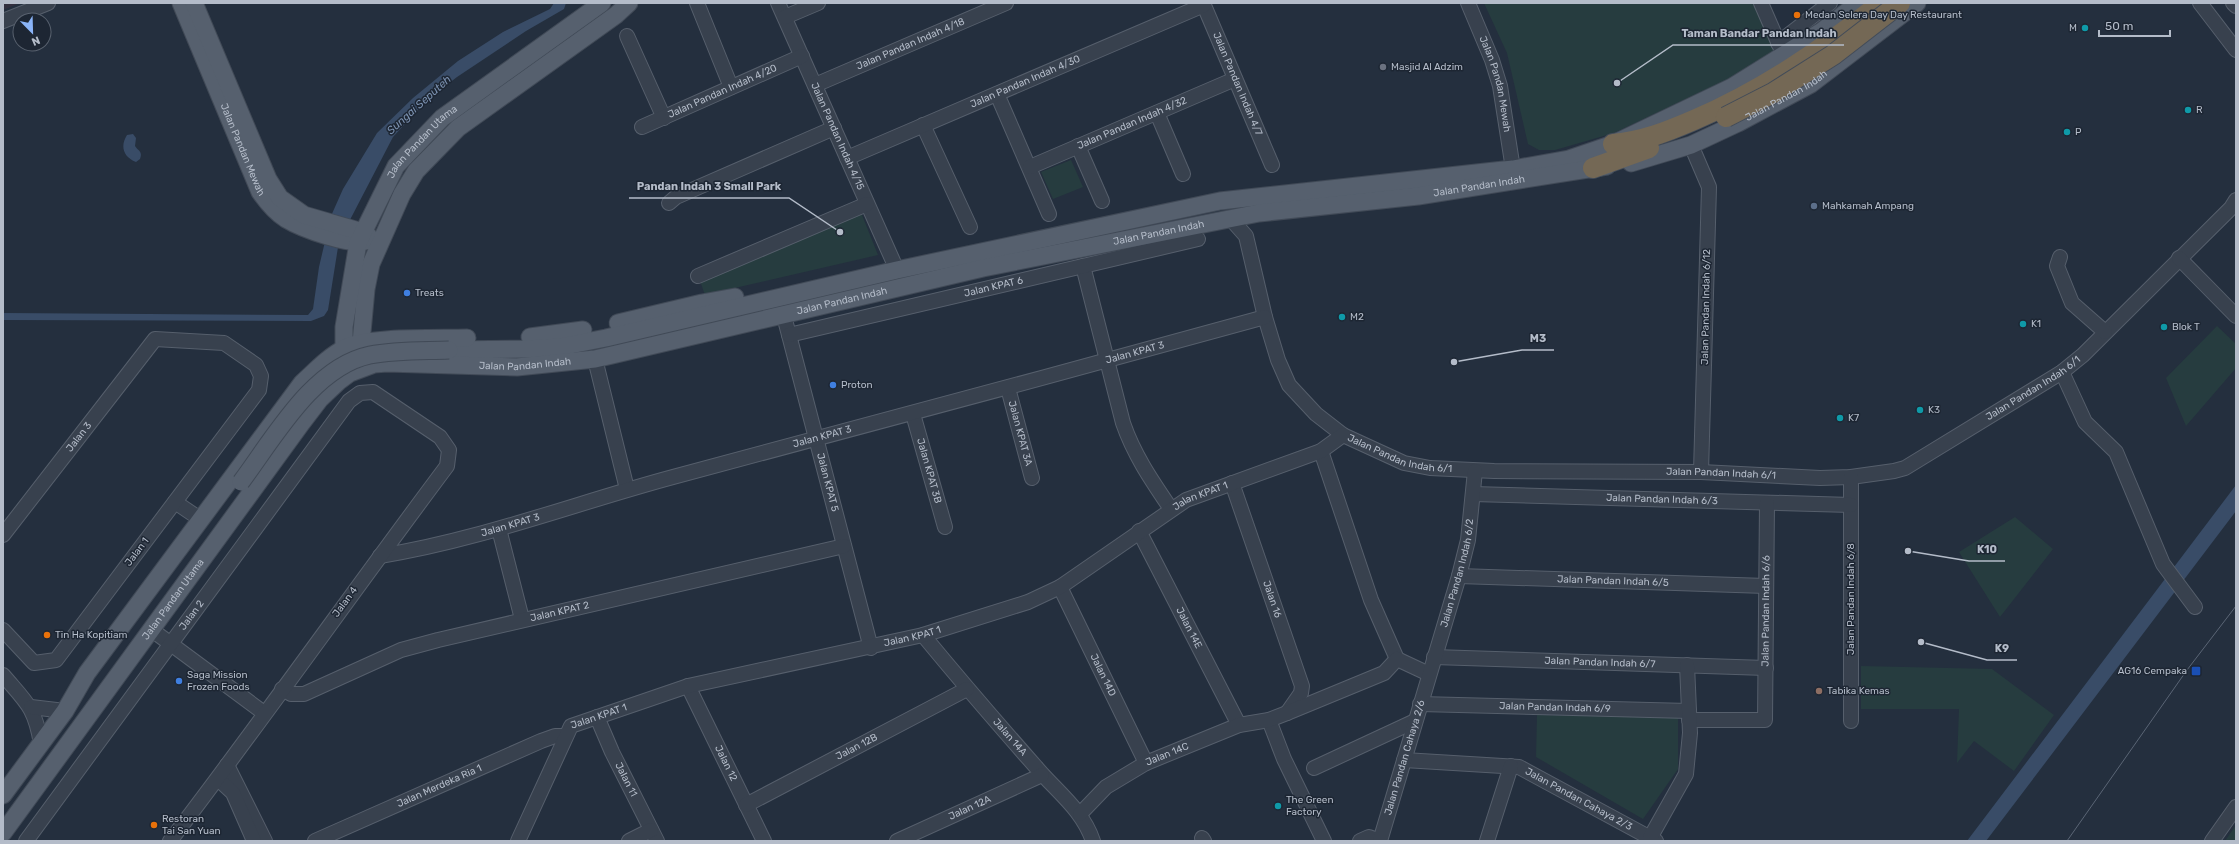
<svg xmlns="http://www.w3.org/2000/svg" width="2239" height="844" font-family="Rubik,sans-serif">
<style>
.medical{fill:#32303f}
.green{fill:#263c3f}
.water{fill:#394c67}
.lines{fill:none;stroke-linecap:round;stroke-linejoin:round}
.minor-casing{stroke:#565f6c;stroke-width:16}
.major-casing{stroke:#414a57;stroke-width:19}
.highway-casing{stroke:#434c59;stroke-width:22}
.minor{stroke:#38414e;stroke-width:14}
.major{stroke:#56606e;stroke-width:17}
.highway{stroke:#746855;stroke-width:20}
.tram{stroke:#5a6575;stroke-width:1}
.major-bridge-casing{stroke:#414a57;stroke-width:19;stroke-linecap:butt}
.highway-bridge-casing{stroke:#434c59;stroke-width:22;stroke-linecap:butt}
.major-bridge{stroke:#56606e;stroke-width:17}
.highway-bridge{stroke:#746855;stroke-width:20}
.food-dot{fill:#e8710a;stroke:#1d2633;stroke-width:1.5}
.culture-dot{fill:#0f9aa8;stroke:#1d2633;stroke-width:1.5}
.worship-dot{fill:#6b7280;stroke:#1d2633;stroke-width:1.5}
.service-dot{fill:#5c6f8a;stroke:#1d2633;stroke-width:1.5}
.shop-dot{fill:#3f7fe0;stroke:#1d2633;stroke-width:1.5}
.transit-dot{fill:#1a4fb4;stroke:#1d2633;stroke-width:1.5}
.education-dot{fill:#8d6e63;stroke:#1d2633;stroke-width:1.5}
.labels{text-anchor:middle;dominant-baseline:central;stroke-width:3;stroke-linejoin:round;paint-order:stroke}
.poi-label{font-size:10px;fill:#b4bcc9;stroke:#1d2633;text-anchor:start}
.street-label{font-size:10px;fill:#b4bcc9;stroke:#1d2633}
.water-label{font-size:11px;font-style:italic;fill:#7c92b1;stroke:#1d2633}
.leader{fill:none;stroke:#b4bcc9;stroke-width:1.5}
.callout-dot{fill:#b4bcc9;stroke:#1d2633;stroke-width:1.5}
.callout-label{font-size:11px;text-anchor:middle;font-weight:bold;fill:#b4bcc9;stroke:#1d2633;stroke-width:3;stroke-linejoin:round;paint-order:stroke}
</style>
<rect width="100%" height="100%" fill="#242f3e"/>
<path class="medical" d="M3 3H20L3 10Z"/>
<path class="green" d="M1484 3H1753L1774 51 1739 74 1614 133 1555 150H1539L1528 144 1507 53Z
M1071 160 1083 187 1053 199 1041 172Z
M860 210 878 255 705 295 700 281Z
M2217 326 2236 344V368L2186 426 2166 378Z
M2015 517 2053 549 2000 617 1959 552Z
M1861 666 1992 669 2054 715 2014 771 1974 741 1957 763 1959 709H1861Z
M1537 715 1678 718V769L1643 819 1536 757Z
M2236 825V841H2225Z"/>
<path class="water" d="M554 3H566L564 9 526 31 457 77 426 101 393 137 339 241 328 310 324 316 311 321 3 320V313L308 315 313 309 319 267 331 216 343 189 377 133 413 98 458 61 503 32 550 9Z
M133 134 136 138 135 146C138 151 143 151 140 159L136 162C123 157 120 146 127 135Z
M2236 485V511L1986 841H1967Z"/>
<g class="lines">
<defs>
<g id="minor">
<path d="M697 3 731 87"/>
<path id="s1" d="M778 3 897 270"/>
<path id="s2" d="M1203 3 1272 165"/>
<path id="s3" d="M1468 3 1492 60 1500 86 1513 169"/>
<path d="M1761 3 1782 51"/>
<path d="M2200 3 2236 50"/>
<path d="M2233 3 2236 6"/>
<path d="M785 17 818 3"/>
<path d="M3 21 48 3"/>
<path d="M627 36 664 118"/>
<path d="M1778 43 1830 3"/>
<path id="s4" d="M815 85 1006 3"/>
<path d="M997 94 1049 214"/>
<path d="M1157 113 1183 174"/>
<path d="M923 125 970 227"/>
<path id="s5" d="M642 127 802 56"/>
<path d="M1691 145 1709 187 1701 472"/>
<path d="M1078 146 1102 201"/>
<path id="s6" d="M847 158 1204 5"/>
<path id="s7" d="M1030 167 1235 79"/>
<path d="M669 203 676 197 834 128"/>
<path id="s8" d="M1230 218 1246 236 1265 317 1278 360 1289 385 1316 414 1343 435 1404 463 1430 468 1494 471 1701 472 1820 478 1851 477 1894 471 1905 468 2062 372 2083 355 2231 208 2236 200"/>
<path d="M2060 257 2057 266 2072 303 2105 332"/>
<path d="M2179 258 2236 316"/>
<path d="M1083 266 1123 423C1134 455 1152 481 1171 509"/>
<path d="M698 276 867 204"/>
<path id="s9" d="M784 316 871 648"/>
<path id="s10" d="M789 335 1198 239"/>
<path d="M595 359 627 489"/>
<path d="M2062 372 2085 422 2116 452 2163 564 2195 607"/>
<path id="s11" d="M1008 388 1032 478"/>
<path id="s12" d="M913 414 945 527"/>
<path d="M1321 451 1371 600 1397 659"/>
<path d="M1851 477V721"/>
<path id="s13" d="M1232 483 1302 686 1301 693 1287 713"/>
<path id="s14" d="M1473 494 1851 505"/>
<path d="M175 502 200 519"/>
<path d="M499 529 522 619"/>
<path id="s15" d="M1139 531 1239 725"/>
<path id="s16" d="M3 535 155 339 224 343 256 365 261 376 259 390 56 660 34 663 3 630"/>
<path id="s17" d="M380 556C480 540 576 503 673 477 871 423 1068 372 1265 317"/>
<path id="s18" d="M1459 576 1766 586"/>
<path id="s19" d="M1060 587 1146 763"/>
<path d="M152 630 264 713"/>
<path id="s20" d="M923 635C960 680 998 724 1036 767 1057 792 1082 809 1093 841"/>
<path id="s21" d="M1434 657 1766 668"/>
<path d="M3 675C26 702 35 707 41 744"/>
<path id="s22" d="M688 686 764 841"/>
<path id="s23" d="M282 689 291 694H304L401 650 438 640 844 546"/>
<path id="s24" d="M1420 704 1689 711"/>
<path d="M31 707 65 711"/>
<path id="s25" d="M597 717 612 752 657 841"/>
<path d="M1269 720 1284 759 1324 841"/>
<path id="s26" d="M1689 720H1765L1767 503"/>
<path id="s27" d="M1404 760 1519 767 1656 841"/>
<path d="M227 765 265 841"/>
<path d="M1314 768 1415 721"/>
<path d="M218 779 233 793 254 841"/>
<path id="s28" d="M746 805 967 689"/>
<path id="s29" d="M1080 814 1106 787 1146 763 1239 725 1269 720 1287 713 1384 673 1397 659 1429 674"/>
<path d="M1202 838 1204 841"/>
<path d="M1650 838 1686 774 1690 733 1687 665"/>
<path id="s30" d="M26 841 349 401 360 393 373 392 440 437 449 450 447 466C354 590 265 717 170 841"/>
<path id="s31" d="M315 841 541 741 555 736H565"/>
<path id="s32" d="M518 841 571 726 688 686 923 635 1028 602 1060 587 1186 500 1321 451 1343 435"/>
<path d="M629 841 651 830"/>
<path id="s33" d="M897 841 1042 775"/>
<path d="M1360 841 1369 837 1380 841"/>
<path id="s34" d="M1380 841 1459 576 1468 540 1475 471"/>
<path d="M1487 841 1511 766"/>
<path d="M2212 841 2236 807"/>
</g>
<g id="major">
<path id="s35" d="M181 3 260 192C267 202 275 212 286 219 301 228 353 248 369 240"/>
<path d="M194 3 268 179 280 198 304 215 366 233 370 238"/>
<path id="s36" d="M1631 163 1691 145 1738 123 1811 84 1917 3"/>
<path d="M618 323 702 303 735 297"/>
<path d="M530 337 583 330"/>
<path d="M449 350 527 349 560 347 606 338 897 270 1220 201 1513 169 1569 159 1613 144 1732 87 1822 31 1858 3"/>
<path d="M363 353 361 343 366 289 371 264 402 194 416 171 458 128 616 15 629 3"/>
<path id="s37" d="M347 358 344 348V327L358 243 396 166 442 118 602 3"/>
<path d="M3 795 65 711 87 673 302 383C315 371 329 356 345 348 368 336 439 339 467 338"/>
<path id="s38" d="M3 833 301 424 320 399 338 382 350 373 374 364 387 363 517 367 595 359 983 268 1259 213 1418 196 1607 166"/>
</g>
<path id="highway" d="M1613 144C1644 141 1666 132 1694 120 1763 90 1822 50 1881 3
M1593 168 1649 148"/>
</defs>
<use href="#minor" class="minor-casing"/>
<use href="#major" class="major-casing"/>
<use href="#highway" class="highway-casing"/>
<use href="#minor" class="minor"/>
<use href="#major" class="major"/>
<use href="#highway" class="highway"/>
<path class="tram" d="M2067 841 2187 670 2236 606"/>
<defs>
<path id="major-bridge" d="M241 482C274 438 313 367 370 355 396 350 423 351 449 350"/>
<path id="highway-bridge" d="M1726 117 1773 93 1833 55 1900 3"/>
</defs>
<use href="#major-bridge" class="major-bridge-casing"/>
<use href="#highway-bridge" class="highway-bridge-casing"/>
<use href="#major-bridge" class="major-bridge"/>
<use href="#highway-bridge" class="highway-bridge"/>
</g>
<g class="food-dot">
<circle cx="1797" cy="15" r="4"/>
<circle cx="47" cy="635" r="4"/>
<circle cx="154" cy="825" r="4"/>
</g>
<g class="culture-dot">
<circle cx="2085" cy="28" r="4"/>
<circle cx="2188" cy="110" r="4"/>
<circle cx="2067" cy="132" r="4"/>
<circle cx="1342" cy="317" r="4"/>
<circle cx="2023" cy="324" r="4"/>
<circle cx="2164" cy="327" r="4"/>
<circle cx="1920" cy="410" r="4"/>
<circle cx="1840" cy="418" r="4"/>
<circle cx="1278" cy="806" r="4"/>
</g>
<circle class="worship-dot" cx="1383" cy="67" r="4"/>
<circle class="service-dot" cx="1814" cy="206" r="4"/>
<g class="shop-dot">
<circle cx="407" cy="293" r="4"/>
<circle cx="833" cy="385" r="4"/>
<circle cx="179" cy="681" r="4"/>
</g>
<rect class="transit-dot" x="2191" y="666" width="10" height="10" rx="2"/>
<circle class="education-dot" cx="1819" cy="691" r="4"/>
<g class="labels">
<g class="poi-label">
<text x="1805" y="15">Medan Selera Day Day Restaurant</text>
<text x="2077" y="28" text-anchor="end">M</text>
<text x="1391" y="67">Masjid Al Adzim</text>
<text x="2196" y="110">R</text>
<text x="2075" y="132">P</text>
<text x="1822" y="206">Mahkamah Ampang</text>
<text x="415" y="293">Treats</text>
<text x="1350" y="317">M2</text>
<text x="2031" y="324">K1</text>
<text x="2172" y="327">Blok T</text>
<text x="841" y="385">Proton</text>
<text x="1928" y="410">K3</text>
<text x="1848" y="418">K7</text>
<text x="55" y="635">Tin Ha Kopitiam</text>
<text x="2187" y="671" text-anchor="end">AG16 Cempaka</text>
<text x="187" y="675">Saga Mission<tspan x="187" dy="12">Frozen Foods</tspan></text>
<text x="1827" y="691">Tabika Kemas</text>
<text x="1286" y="800">The Green<tspan x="1286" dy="12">Factory</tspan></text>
<text x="162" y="819">Restoran<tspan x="162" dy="12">Tai San Yuan</tspan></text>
</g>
<g class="street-label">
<text stroke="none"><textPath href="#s4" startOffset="104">Jalan Pandan Indah 4/18</textPath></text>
<text stroke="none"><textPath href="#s6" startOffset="194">Jalan Pandan Indah 4/30</textPath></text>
<text stroke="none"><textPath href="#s2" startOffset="88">Jalan Pandan Indah 4/7</textPath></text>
<text stroke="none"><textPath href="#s3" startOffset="86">Jalan Pandan Mewah</textPath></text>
<text stroke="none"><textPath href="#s5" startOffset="88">Jalan Pandan Indah 4/20</textPath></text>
<text stroke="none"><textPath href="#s36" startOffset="170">Jalan Pandan Indah</textPath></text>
<text stroke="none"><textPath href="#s7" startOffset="111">Jalan Pandan Indah 4/32</textPath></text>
<text stroke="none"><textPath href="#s1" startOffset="146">Jalan Pandan Indah 4/15</textPath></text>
<text stroke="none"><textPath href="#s37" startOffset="238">Jalan Pandan Utama</textPath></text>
<text stroke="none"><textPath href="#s35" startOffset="159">Jalan Pandan Mewah</textPath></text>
<text stroke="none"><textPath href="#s38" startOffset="1726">Jalan Pandan Indah</textPath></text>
<text stroke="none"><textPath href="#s38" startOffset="1402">Jalan Pandan Indah</textPath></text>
<text stroke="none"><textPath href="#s10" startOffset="210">Jalan KPAT 6</textPath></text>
<text stroke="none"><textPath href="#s38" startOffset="1078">Jalan Pandan Indah</textPath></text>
<text transform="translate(1706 307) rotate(-89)">Jalan Pandan Indah 6/12</text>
<text stroke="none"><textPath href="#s17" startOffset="782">Jalan KPAT 3</textPath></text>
<text stroke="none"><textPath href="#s38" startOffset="754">Jalan Pandan Indah</textPath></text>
<text stroke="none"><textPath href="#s8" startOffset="974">Jalan Pandan Indah 6/1</textPath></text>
<text stroke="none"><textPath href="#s11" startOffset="47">Jalan KPAT 3A</textPath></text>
<text stroke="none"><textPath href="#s16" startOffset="124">Jalan 3</textPath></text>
<text stroke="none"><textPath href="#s17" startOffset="458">Jalan KPAT 3</textPath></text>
<text stroke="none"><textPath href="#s8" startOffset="314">Jalan Pandan Indah 6/1</textPath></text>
<text stroke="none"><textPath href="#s12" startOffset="59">Jalan KPAT 3B</textPath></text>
<text stroke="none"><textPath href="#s8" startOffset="638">Jalan Pandan Indah 6/1</textPath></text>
<text stroke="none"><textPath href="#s9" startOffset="172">Jalan KPAT 5</textPath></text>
<text stroke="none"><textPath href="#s32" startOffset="804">Jalan KPAT 1</textPath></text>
<text stroke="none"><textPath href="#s14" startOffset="189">Jalan Pandan Indah 6/3</textPath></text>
<text stroke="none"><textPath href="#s17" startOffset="134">Jalan KPAT 3</textPath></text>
<text transform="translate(137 552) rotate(-53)">Jalan 1</text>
<text stroke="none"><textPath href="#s34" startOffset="279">Jalan Pandan Indah 6/2</textPath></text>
<text stroke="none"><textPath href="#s18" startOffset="154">Jalan Pandan Indah 6/5</textPath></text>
<text transform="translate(1851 599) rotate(-90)">Jalan Pandan Indah 6/8</text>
<text stroke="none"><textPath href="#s38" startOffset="289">Jalan Pandan Utama</textPath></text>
<text stroke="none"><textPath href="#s13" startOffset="123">Jalan 16</textPath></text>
<text transform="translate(345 602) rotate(-54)">Jalan 4</text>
<text stroke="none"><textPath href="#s23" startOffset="293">Jalan KPAT 2</textPath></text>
<text stroke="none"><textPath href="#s26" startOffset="185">Jalan Pandan Indah 6/6</textPath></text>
<text stroke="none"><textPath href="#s30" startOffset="280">Jalan 2</textPath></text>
<text stroke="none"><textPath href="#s15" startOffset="109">Jalan 14E</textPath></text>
<text stroke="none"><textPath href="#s32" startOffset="480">Jalan KPAT 1</textPath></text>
<text stroke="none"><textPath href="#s21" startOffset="166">Jalan Pandan Indah 6/7</textPath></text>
<text stroke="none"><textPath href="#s19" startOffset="98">Jalan 14D</textPath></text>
<text stroke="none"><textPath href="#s24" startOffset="135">Jalan Pandan Indah 6/9</textPath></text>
<text stroke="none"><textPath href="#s32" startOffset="156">Jalan KPAT 1</textPath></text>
<text stroke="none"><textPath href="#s20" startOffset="134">Jalan 14A</textPath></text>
<text stroke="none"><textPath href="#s28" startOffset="125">Jalan 12B</textPath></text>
<text stroke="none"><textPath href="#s29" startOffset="107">Jalan 14C</textPath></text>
<text stroke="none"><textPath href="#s34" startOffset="87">Jalan Pandan Cahaya 2/6</textPath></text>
<text stroke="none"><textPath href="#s22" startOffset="86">Jalan 12</textPath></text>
<text stroke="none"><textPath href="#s25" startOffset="69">Jalan 11</textPath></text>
<text stroke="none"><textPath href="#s31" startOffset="136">Jalan Merdeka Ria 1</textPath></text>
<text stroke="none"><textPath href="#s27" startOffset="183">Jalan Pandan Cahaya 2/3</textPath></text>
<text stroke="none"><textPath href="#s33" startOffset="80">Jalan 12A</textPath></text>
</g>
<g class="water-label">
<text transform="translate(419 105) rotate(-42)">Sungai Seputeh</text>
</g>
</g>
<path class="leader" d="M1617 83L1673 45H1844M840 232L789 198H629M1454 362L1522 350H1554M1908 551L1969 561H2005M1921 642L1987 660H2017"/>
<g class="callout-dot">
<circle cx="1617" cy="83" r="4"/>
<circle cx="840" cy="232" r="4"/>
<circle cx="1454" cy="362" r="4"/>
<circle cx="1908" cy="551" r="4"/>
<circle cx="1921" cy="642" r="4"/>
</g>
<g class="callout-label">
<text x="1759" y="37">Taman Bandar Pandan Indah</text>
<text x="709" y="190">Pandan Indah 3 Small Park</text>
<text x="1538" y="342">M3</text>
<text x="1987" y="553">K10</text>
<text x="2002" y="652">K9</text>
</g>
<rect width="2239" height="844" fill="none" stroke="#b4bcc9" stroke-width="8"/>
<g transform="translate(32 32) rotate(157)"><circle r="19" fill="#1d2633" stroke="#59626f"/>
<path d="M0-3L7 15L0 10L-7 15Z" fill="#8ab4f8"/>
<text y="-6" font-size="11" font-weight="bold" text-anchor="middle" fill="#b4bcc9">N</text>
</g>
<path d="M2099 30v6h71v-6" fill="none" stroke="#b4bcc9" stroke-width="2"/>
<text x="2105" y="30" font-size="12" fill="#b4bcc9" stroke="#1d2633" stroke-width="3" paint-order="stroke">50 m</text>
</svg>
